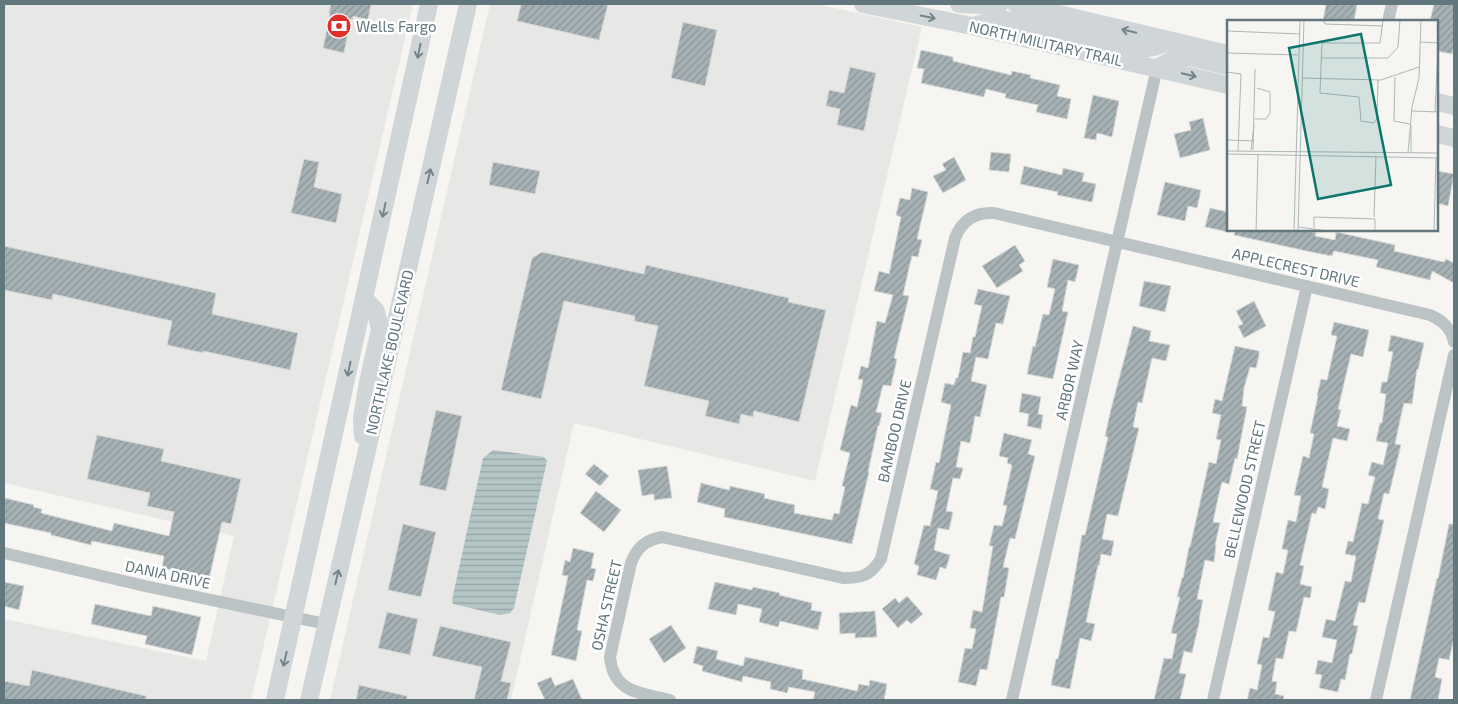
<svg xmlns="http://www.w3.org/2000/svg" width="1458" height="704" font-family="'Exo 2',sans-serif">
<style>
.built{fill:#e7e7e6}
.water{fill:url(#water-rules)}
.building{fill:url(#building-hatch);stroke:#d7d7d5}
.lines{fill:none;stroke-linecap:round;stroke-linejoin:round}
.minor{stroke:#bcc3c5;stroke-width:12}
.secondary{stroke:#d0d6d8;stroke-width:18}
.oneway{stroke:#72858b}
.labels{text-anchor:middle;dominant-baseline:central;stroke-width:5;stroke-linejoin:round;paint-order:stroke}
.poi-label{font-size:15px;fill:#61777d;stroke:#fff;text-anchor:start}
.street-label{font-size:15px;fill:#61777d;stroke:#fff}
.inset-road{fill:none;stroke:#adb8b8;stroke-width:1}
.view{fill:#0f766e;fill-opacity:0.15;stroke:#0f766e;stroke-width:2.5}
.inset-edge{fill:none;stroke:#61777d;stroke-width:2.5}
</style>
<defs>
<pattern id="water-rules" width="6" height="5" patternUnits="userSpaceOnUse" patternTransform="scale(1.25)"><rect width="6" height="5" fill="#b4c5c6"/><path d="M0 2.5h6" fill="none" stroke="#96a5a6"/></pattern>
<pattern id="building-hatch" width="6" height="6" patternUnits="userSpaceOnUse" patternTransform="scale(1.25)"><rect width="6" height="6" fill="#a5b1b4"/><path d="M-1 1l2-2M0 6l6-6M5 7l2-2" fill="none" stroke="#8a9598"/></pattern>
</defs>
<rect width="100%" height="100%" fill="#f6f5f2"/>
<path class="built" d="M4 4H413L251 700H4V619L206 661 234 536 4 483Z
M490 4H816L922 27 815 481 574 423 511 700H330Z"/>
<path class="water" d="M493 450 544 457 547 461 514 608 510 613 500 615 453 604 452 600 483 458Z"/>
<path class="building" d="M331 4H371L368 20 353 16V19L351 18 344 53 323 48 330 14 329 13Z
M521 4H608L599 40 517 21Z
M1326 4H1357L1354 21H1323Z
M1434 4H1454V44L1452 54 1437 51V21H1430Z
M683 22 717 30 705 86 671 78Z
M921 50 953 57V61L990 70 1011 75 1012 71 1031 75 1030 78 1060 85 1057 96 1071 99 1067 119 1036 112 1038 105 1005 98 1006 94 986 89 984 97 921 83 924 69 917 68Z
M850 67 876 73 864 131 837 125 840 109 826 106 829 90 844 93Z
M1093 95 1119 101 1112 137 1097 133 1096 140 1084 138Z
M1203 118 1210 150 1180 158 1174 134 1191 130 1189 122Z
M991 152 1011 154 1009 172 989 170Z
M954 157 966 180 943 193 933 176 946 170 942 164Z
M304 159 319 162 314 187 342 194 336 223 291 213Z
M493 162 540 171 535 194 489 185Z
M1024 166 1062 175 1063 168 1084 173 1082 181 1096 184 1092 202 1057 195 1058 192 1020 184Z
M1437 171 1454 174 1448 206 1437 203Z
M1165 182 1201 190 1197 208 1188 206 1185 221 1157 215Z
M912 188 928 192 917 239 922 240 918 257 912 256 909 268 903 295 909 296 894 358 897 359 891 386 883 385 876 412 882 413 879 426H878L868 472H869L852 544 724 517 725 509 697 502 701 483 729 490 730 486 765 494 764 498 795 505 794 513 832 520 834 513 839 514 845 487 842 486 850 453 840 450 845 429 851 405 857 407 863 380 858 379 861 366 868 368 877 321 885 323 893 295 874 291 879 271 889 274 901 217 896 215 900 198 910 200Z
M1210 208 1228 212V232L1205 227Z
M1235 230H1304L1316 233 1315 236 1335 240 1336 232 1395 245 1394 251 1444 262 1446 259 1454 263V283L1432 271 1430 280 1376 267 1378 260 1334 251 1332 256 1311 252 1234 235Z
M1015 245 1025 261 1019 265 1023 271 997 288 982 266Z
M4 246 216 293 212 314 298 333 290 370 203 351V353L167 345 172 321 53 294 52 300 4 290Z
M542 252 644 274 646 265 789 298 788 302 826 310 799 422 754 411 753 417 741 414 739 424 705 416 709 401 644 386 658 326 634 321 635 316 564 301 541 399 501 390 532 258Z
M1053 259 1079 265 1075 282 1068 280 1062 311 1068 312 1053 379 1027 374 1033 346 1035 347 1043 314 1049 315 1055 289 1047 287Z
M1144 281 1171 286 1165 312 1139 306Z
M978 289 1010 296 1003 324 996 323 988 359 976 357 971 381 987 385 980 417 975 416 970 443 961 441 956 467 963 468 960 479 953 478 946 511 953 512 949 530 938 528 934 550 950 555 946 569 940 567 936 580 917 575 919 566 914 564 924 525 930 526 938 491 930 489 936 462 939 463 951 405 941 402 945 383 954 385 956 378H958L963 352 970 353 973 337H975L982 306 974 304Z
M1254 301 1266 326 1244 338 1238 326 1243 324 1236 311Z
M1334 322 1369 330 1363 357 1351 354 1338 409 1341 410 1337 426 1350 429 1347 441 1333 438 1322 487 1329 489 1325 509 1318 507 1316 514 1312 513 1300 565 1304 566 1300 584 1312 587 1310 598 1304 597 1296 632 1289 631 1283 659 1276 658 1272 681 1277 682 1275 694 1284 696 1283 700H1247L1250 688 1257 690 1262 665 1257 664 1263 637 1269 638 1275 612 1268 610 1276 572 1283 574 1288 550 1282 549 1288 520 1296 522 1301 496 1294 495 1303 456 1309 458 1314 434 1310 433 1318 396 1317 395 1321 379 1327 380 1337 336 1331 335Z
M1133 326 1151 331 1149 341 1170 345 1166 361 1152 358 1142 403 1138 402 1133 427 1139 428 1118 516 1107 514 1102 539 1114 541 1111 556 1101 554 1099 566 1098 565 1086 622 1095 624 1091 641 1080 638 1070 689 1051 685 1056 659H1058L1070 602 1082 535H1085L1108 437 1105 436 1111 409Z
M1391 335 1424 343 1418 370 1417 369 1412 404 1404 403 1402 411 1395 444 1401 445 1389 494 1384 493 1378 519 1384 520 1365 603 1359 602 1353 625 1358 626 1352 654H1350L1345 680 1341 679 1338 692 1319 688 1322 675 1315 674 1318 660 1332 663 1337 640 1322 637 1326 619 1335 621 1345 581 1351 582 1356 556 1345 554 1348 541 1353 542 1362 503 1368 504 1375 477 1368 475 1372 462 1383 465 1388 443 1376 441 1380 423H1382L1386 394 1380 393 1382 382H1387L1393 352 1388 351Z
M1235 346 1259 351V356L1256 368 1250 367 1244 388 1242 406 1247 407 1237 459 1235 458 1229 484 1222 482 1219 494 1213 522 1220 523 1215 545H1216L1214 562 1205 560 1197 599 1203 600 1199 619H1200L1192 653 1184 651 1179 673 1186 674 1180 700H1154L1164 658 1172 659 1177 634 1171 633 1180 597H1177L1182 578H1183L1189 547H1190L1209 462 1216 464 1221 440 1216 439 1221 415 1212 413 1215 399 1222 401Z
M1022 393 1041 397 1038 414 1043 415 1041 429 1027 426 1029 414 1019 412Z
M436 410 462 416 446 491 419 485Z
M1004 433 1032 440 1028 454 1035 456 1015 539 1010 538 1003 567 1009 568 1004 597H1001L987 670 980 669 976 686 958 682 965 648 972 649 976 629 970 628 973 610 982 612 993 546H989L994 525 1002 526 1007 506 1003 505 1012 465 1007 463 1008 458 999 456Z
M97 435 164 449 161 461 241 479 231 524 222 522 209 579 162 568 164 556 92 541 91 545 51 535V533L4 523V506L5 498 34 505 33 507 42 509 41 513 112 531 114 523 169 536 174 512 147 506 150 493 87 479Z
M594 464 609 476 600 486 585 474Z
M667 466 672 498 654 500V494L642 496 638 470Z
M596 491 621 510 604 532 580 513Z
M403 524 436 532 421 597 388 590Z
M1449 524H1454V638L1449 660 1439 658 1435 677 1442 679 1438 700H1410L1428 619 1437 578 1438 579Z
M573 548 594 553 591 568 596 569 593 581 587 580 577 630 582 631 576 661 551 655 568 576 562 575 565 560 570 562Z
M4 582 24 586 19 610 4 606Z
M715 582 752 590 753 587 780 593 779 595 812 603 811 610 822 612 818 630 780 621 778 627 759 622 762 609 738 604 736 615 708 609Z
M907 596 923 614 911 624 907 620 898 628 882 609 895 598 899 603Z
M95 604 151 616 153 606 201 617 192 655 145 644 147 636 91 624Z
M875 611 877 637 855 638V633L840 634 839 613Z
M387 612 418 619 410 655 378 648Z
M671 625 686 648 664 663 649 639Z
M440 626 511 642 501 681 511 683 507 700H474L482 667 432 656Z
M697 646 718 651 716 659 723 661 743 666 745 657 764 661 803 670 802 679 857 691 859 684 869 686 870 680 887 684 884 700H813L815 692 789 687 787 693 770 689 771 682 743 676 742 682 702 671 703 666 693 663Z
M32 670 146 696V700H4V681L29 686Z
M551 677 555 686 573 679 582 700H545L537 683Z
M359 685 407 696V700H356Z"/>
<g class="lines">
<path class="minor" d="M1388 21 1392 4
M4 553 145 586 326 624
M670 700C641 693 613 693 610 657L631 563C637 547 646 540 662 537L843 578C862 578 870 576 881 559L955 238C962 220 975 212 994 213L1430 315C1443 321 1451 328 1454 342
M1012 700 1157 68
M1213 700 1307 286
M1376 700 1454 355"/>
<path class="secondary" d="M863 4 972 26 1228 85
M959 4 982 5 1000 4
M1016 4 1228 54
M977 25 1000 19 1023 23 1139 50 1154 47 1173 41
M1157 68 1174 59 1189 57 1228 66
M1437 102 1454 106
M1437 134 1454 138
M363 436 362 418 368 382 380 329 376 311 364 298
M275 700 429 4
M309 700 365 459 468 4"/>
</g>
<defs><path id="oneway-shaft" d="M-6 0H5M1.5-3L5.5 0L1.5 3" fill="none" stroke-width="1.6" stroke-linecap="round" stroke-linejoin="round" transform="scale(1.25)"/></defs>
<g class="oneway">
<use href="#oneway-shaft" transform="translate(928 17) rotate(11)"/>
<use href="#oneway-shaft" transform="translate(1129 31) rotate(-167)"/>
<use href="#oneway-shaft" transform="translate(419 51) rotate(102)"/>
<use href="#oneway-shaft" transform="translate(1189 75) rotate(13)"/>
<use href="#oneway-shaft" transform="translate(429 176) rotate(-77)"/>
<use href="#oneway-shaft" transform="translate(384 210) rotate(102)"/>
<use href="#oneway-shaft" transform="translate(349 369) rotate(102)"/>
<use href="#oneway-shaft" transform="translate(337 577) rotate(-77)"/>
<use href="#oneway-shaft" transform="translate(285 659) rotate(103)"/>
</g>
<defs>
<symbol id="bank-disc" viewBox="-11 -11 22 22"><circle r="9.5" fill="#e12e28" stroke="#fff"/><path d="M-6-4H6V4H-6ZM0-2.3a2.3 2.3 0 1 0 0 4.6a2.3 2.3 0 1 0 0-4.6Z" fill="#fff"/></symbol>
</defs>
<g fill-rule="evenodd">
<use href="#bank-disc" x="325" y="12" width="28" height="28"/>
</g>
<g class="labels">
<g class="poi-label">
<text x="356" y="26">Wells Fargo</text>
</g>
<g class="street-label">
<text transform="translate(1046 43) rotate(13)">NORTH MILITARY TRAIL</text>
<text transform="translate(1296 267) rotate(13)">APPLECREST DRIVE</text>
<text transform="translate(389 352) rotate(-77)">NORTHLAKE BOULEVARD</text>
<text transform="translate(1069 380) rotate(-77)">ARBOR WAY</text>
<text transform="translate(894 431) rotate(-77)">BAMBOO DRIVE</text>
<text transform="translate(1244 489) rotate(-77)">BELLEWOOD STREET</text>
<text transform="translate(168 574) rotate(12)">DANIA DRIVE</text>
<text transform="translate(606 605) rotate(-77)">OSHA STREET</text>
</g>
</g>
<g transform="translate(1227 20)">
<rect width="211" height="211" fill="#f6f5f2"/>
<path class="inset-road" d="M96 0 98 4 156 6M0 11 73 14M193 22 212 23M0 33 71 35M94 38H161L171 27 173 0M0 52 14 54 11 131M168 57 167 101 183 104M75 58 154 60 192 47M151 60 150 99 147 103 134 101 132 77 93 73 95 23H153L156 0M184 91 212 92M208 92 212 8M28 99H39L43 93V72L30 68M184 105V133M0 120 27 121M24 130 27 105M26 130 28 49M0 131 212 133M181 133 185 87 192 58 194 0M0 134 212 138M147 197 149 136M72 207 100 211M87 208V197L148 199V211M29 211 31 135M67 211 73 0M71 211 77 0M207 211 209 138"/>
<path class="view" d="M134 14 164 165 91 179 62 28Z"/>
<rect width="211" height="211" class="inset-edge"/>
</g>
<rect width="1458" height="704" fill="none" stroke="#61777d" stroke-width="10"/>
</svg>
